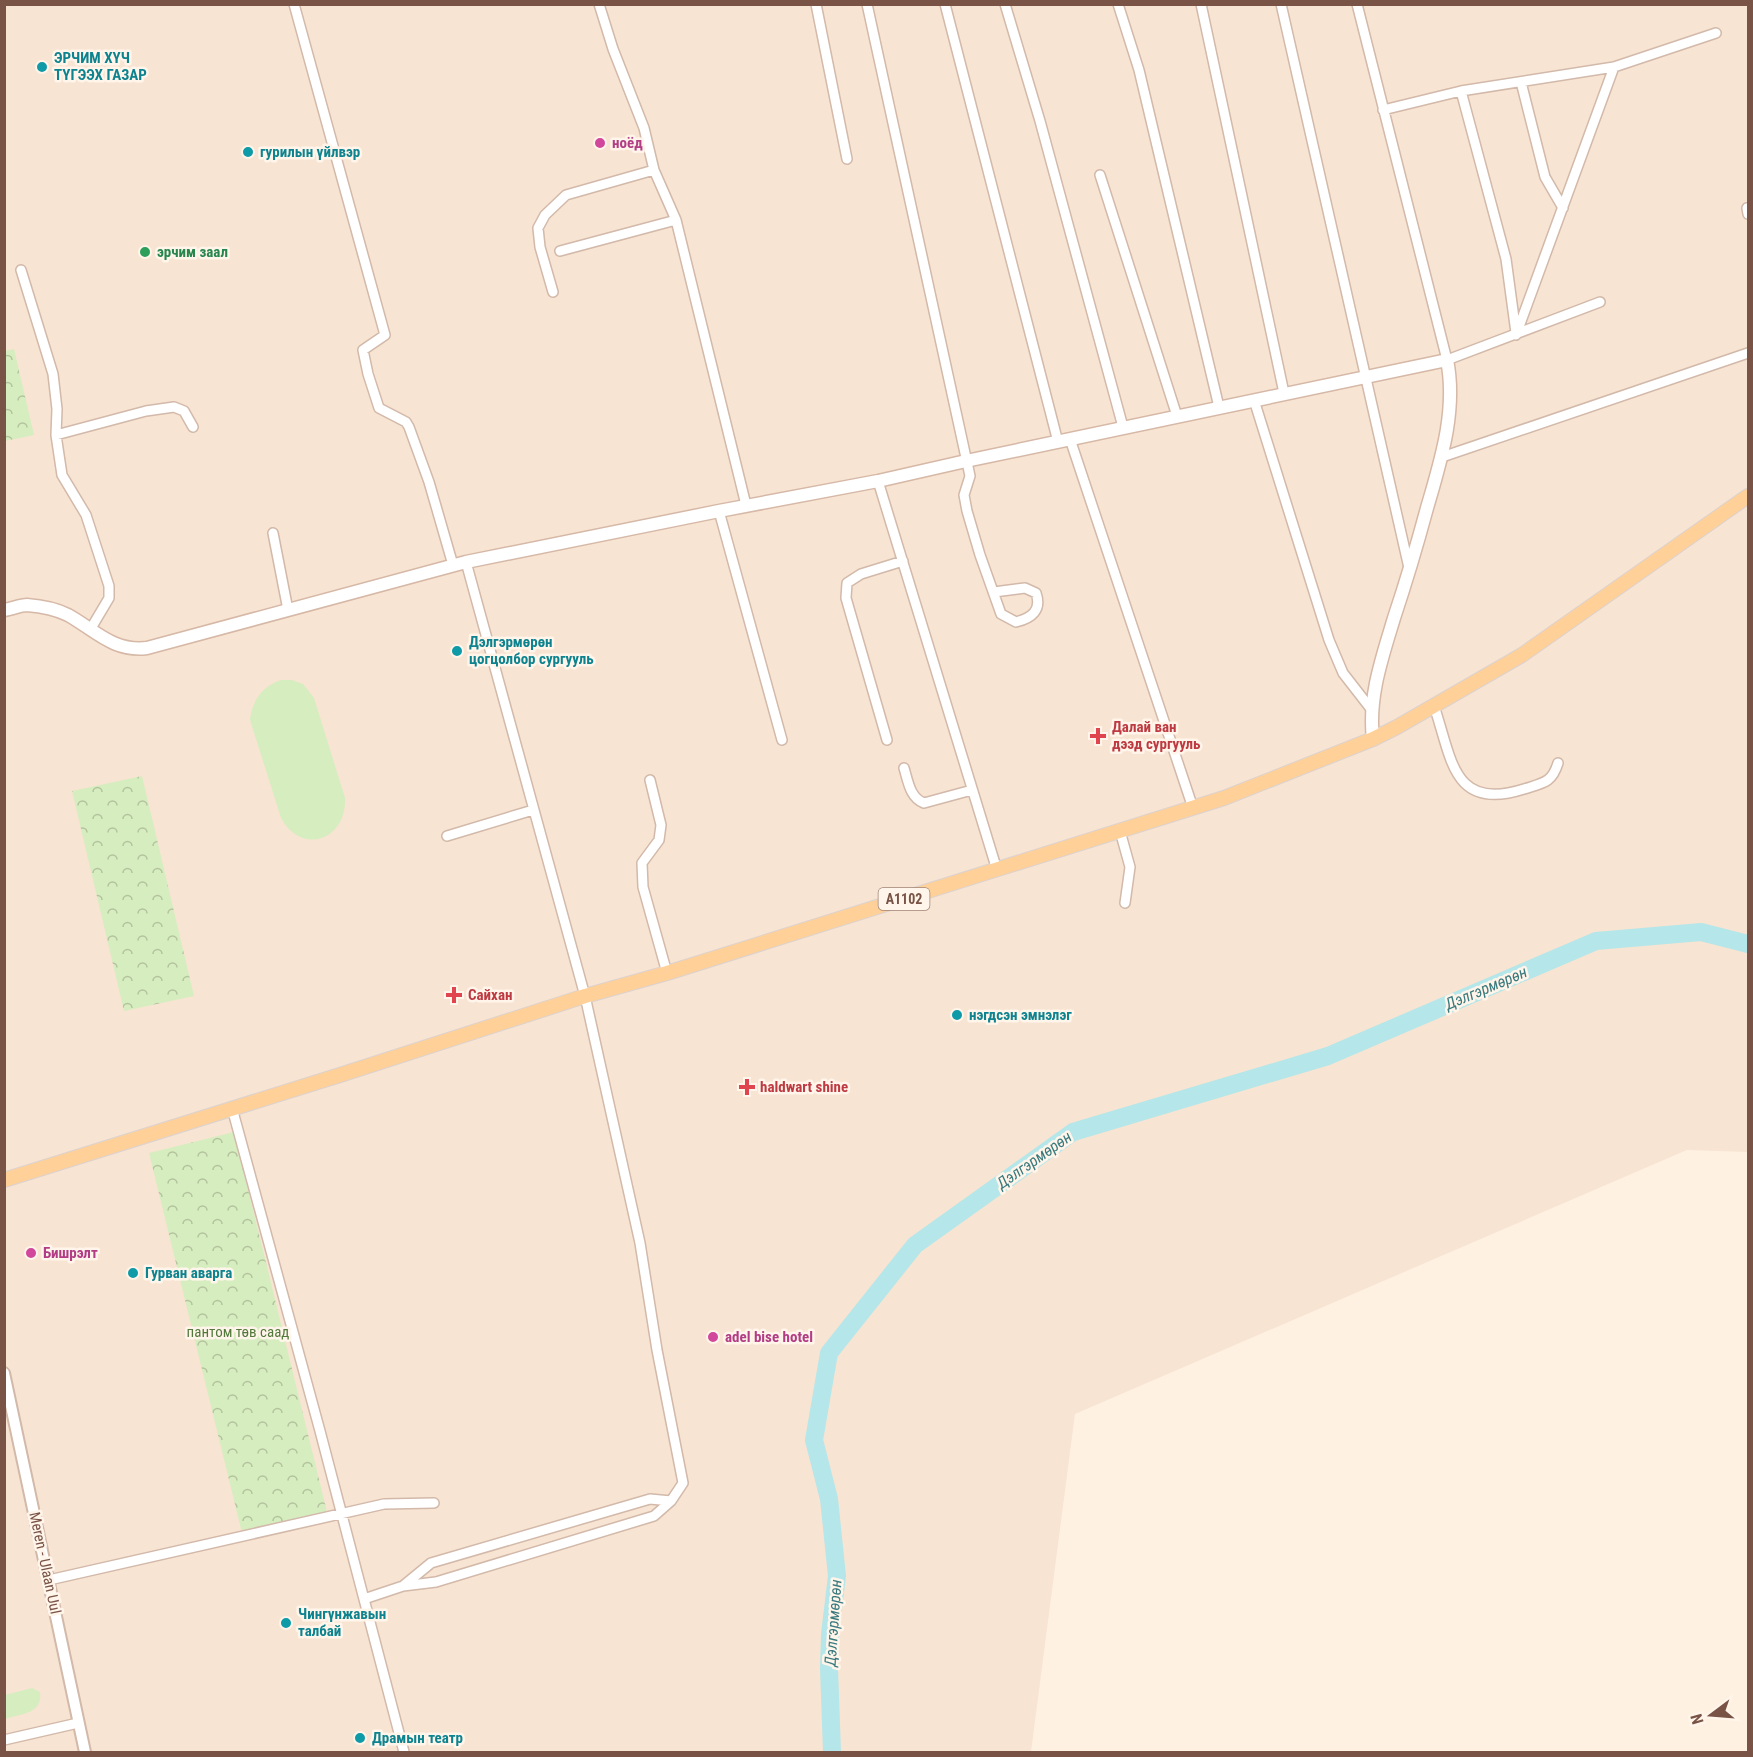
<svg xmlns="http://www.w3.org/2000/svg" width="1753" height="1757" font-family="'Roboto Condensed',sans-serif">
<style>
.residential{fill:#f8e4d2}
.forest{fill:url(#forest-crowns)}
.garden{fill:#d6edbf}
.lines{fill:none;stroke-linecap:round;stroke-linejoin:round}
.river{stroke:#b5e6e9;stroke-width:18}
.minor-casing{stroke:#d2b9aa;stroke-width:12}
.tertiary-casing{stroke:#d2b9aa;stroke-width:14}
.secondary-casing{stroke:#d6b8a7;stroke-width:15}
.primary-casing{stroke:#dcd2cf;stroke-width:16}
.minor{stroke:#fff;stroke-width:9}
.tertiary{stroke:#fff;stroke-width:10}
.secondary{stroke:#fff;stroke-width:12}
.primary{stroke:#ffd098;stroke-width:14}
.culture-dot{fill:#0f9aa8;stroke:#fff5ea;stroke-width:2}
.hotel-dot{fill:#d1479c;stroke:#fff5ea;stroke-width:2}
.leisure-dot{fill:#2e9e5b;stroke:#fff5ea;stroke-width:2}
.health-dot{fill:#e0444e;stroke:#fff5ea;stroke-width:2}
.labels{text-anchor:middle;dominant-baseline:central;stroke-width:5;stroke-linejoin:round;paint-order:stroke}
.shield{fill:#fff5ea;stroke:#a08477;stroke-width:1.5}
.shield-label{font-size:14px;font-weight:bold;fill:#785346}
.culture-label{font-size:15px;font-weight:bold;fill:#0d838f;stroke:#fff5ea;text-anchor:start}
.hotel-label{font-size:15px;font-weight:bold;fill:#b23c85;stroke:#fff5ea;text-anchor:start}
.leisure-label{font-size:15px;font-weight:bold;fill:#27864d;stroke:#fff5ea;text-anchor:start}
.health-label{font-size:15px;font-weight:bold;fill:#be3a42;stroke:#fff5ea;text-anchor:start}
.park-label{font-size:15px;fill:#52793b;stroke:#fff5ea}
.street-label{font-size:15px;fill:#785346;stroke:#fff5ea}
.water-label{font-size:16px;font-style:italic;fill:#38797e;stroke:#fff5ea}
</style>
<defs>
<pattern id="forest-crowns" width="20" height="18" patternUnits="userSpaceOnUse" patternTransform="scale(1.5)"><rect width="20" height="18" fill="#d6edbf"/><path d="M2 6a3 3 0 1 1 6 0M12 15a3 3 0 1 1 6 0" fill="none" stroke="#b2c39d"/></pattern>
</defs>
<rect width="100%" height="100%" fill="#fef1e2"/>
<path class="residential" d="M5 5H1748V1152L1687 1150 1075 1414 1031 1752H5Z"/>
<path class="forest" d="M14 349 34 435 5 441V351Z
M142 776 194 996 124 1011 72 791Z
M234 1132 327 1512 242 1533 149 1153Z"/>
<path class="garden" d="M281 680H292L303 684 314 698 345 798C347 840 301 856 281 818L250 720C252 701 262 686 281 680Z
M32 1688 40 1692C43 1714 21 1714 5 1719V1695Z"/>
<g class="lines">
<path class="river" d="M832 1752 829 1668 830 1634 837 1576 829 1499 814 1440 829 1353 915 1245 1073 1132 1328 1056 1596 941 1701 932 1748 944"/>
<defs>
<path id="minor" d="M294 4 385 335 363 350 368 374 379 408 406 422 409 427 429 482 453 565
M599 4 613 49 644 128 654 170 676 220 746 505
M816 4 847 159
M867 4 970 476 964 495 967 511 980 555 1001 614 1016 622C1032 618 1042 610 1036 593L1025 588 994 592
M945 4 1058 442
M1005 4 1040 121 1123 427
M1118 4 1139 70 1219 407
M1201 4 1284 393
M1281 4 1409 568
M1357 4 1447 360 1600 302
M1521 82 1545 177 1563 208
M1461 91 1506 259 1516 333
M1383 110 1461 91 1614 67 1716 33
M1100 175 1177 416
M1747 208 1748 214
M560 251 676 220
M21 270 53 374 57 409 56 435 62 475 86 515 109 586V598L90 630
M553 292 540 247 538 228 545 215 566 195 654 170
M1516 335 1614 67
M1254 400 1329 640 1343 673 1371 709
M56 435 146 411 174 407 184 411 193 427
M1070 439 1193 808
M1442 457 1748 353
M878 481 997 870
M719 511 782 740
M273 533 288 610
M1434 706C1452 758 1452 812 1524 789 1543 783 1552 783 1558 763
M887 740 846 598 847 583 861 574 903 561
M904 768C908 781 910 798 924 803L972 790
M650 780 661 825 659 840 642 863 643 887 667 973
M1120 831 1130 867 1125 903
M447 836 533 810
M232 1108 320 1431 404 1752
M49 1580 384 1504 434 1503
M403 1586 431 1563 650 1499 671 1501
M364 1599 403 1586 436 1582 654 1516 671 1501 683 1483 657 1350 640 1243 585 996 466 562
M4 1740 78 1723"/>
<path id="tertiary" d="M4 1373 85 1752"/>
<path id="secondary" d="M4 610C12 609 20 605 27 605 40 606 56 609 68 615 95 630 113 652 147 648L466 562 719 511 878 481 966 461 1447 360C1457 410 1441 460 1427 508 1417 545 1406 582 1394 618 1382 658 1368 697 1373 739"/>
<path id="primary" d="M4 1180 340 1075 585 996 667 973 1224 798 1373 739 1397 727 1522 655 1748 496"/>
</defs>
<use href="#minor" class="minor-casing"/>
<use href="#tertiary" class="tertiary-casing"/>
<use href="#secondary" class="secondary-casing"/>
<use href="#primary" class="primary-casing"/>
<use href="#minor" class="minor"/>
<use href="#tertiary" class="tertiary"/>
<use href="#secondary" class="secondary"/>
<use href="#primary" class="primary"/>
</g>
<g class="culture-dot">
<circle cx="42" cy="67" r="6"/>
<circle cx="248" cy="152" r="6"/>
<circle cx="457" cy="651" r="6"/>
<circle cx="957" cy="1015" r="6"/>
<circle cx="133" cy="1273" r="6"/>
<circle cx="286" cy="1623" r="6"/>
<circle cx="360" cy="1738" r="6"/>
</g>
<g class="hotel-dot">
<circle cx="600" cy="143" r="6"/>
<circle cx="31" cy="1253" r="6"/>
<circle cx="713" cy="1337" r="6"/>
</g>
<circle class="leisure-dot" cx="145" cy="252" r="6"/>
<g class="health-dot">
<path d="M1095 727h6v6h6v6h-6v6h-6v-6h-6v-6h6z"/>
<path d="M451 986h6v6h6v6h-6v6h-6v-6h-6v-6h6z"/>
<path d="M744 1078h6v6h6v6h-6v6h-6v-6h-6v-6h6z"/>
</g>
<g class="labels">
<rect class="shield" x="878.5" y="888" width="51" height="22" rx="4.5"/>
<g class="shield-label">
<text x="904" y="899">A1102</text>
</g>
<g class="culture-label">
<text x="54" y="58">ЭРЧИМ ХҮЧ<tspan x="54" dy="17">ТҮГЭЭХ ГАЗАР</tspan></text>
<text x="260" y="152">гурилын үйлвэр</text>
<text x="469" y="642">Дэлгэрмөрөн<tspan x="469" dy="17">цогцолбор сургууль</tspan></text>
<text x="969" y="1015">нэгдсэн эмнэлэг</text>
<text x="145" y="1273">Гурван аварга</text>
<text x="298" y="1614">Чингүнжавын<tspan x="298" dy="17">талбай</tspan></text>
<text x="372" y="1738">Драмын театр</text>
</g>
<g class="hotel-label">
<text x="612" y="143">ноёд</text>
<text x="43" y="1253">Бишрэлт</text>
<text x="725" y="1337">adel bise hotel</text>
</g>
<g class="leisure-label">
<text x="157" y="252">эрчим заал</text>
</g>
<g class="health-label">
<text x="1112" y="727">Далай ван<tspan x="1112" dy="17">дээд сургууль</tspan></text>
<text x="468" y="995">Сайхан</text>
<text x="760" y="1087">haldwart shine</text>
</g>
<g class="park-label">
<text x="238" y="1332">пантом төв саад</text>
</g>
<g class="street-label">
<text transform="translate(45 1563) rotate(78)">Meren - Ulaan Uul</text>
</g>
<g class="water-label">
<text transform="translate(1486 988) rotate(-23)">Дэлгэрмөрөн</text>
<text transform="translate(1034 1160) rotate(-35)">Дэлгэрмөрөн</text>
<text transform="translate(833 1623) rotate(-86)">Дэлгэрмөрөн</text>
</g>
</g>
<rect width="1753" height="1757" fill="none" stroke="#785346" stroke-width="12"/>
<g transform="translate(1711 1715) rotate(254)" stroke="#fff5ea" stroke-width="4.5" paint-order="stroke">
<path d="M0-4.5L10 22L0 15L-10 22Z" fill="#785346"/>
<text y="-9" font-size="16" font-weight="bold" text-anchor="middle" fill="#785346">N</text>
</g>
</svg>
